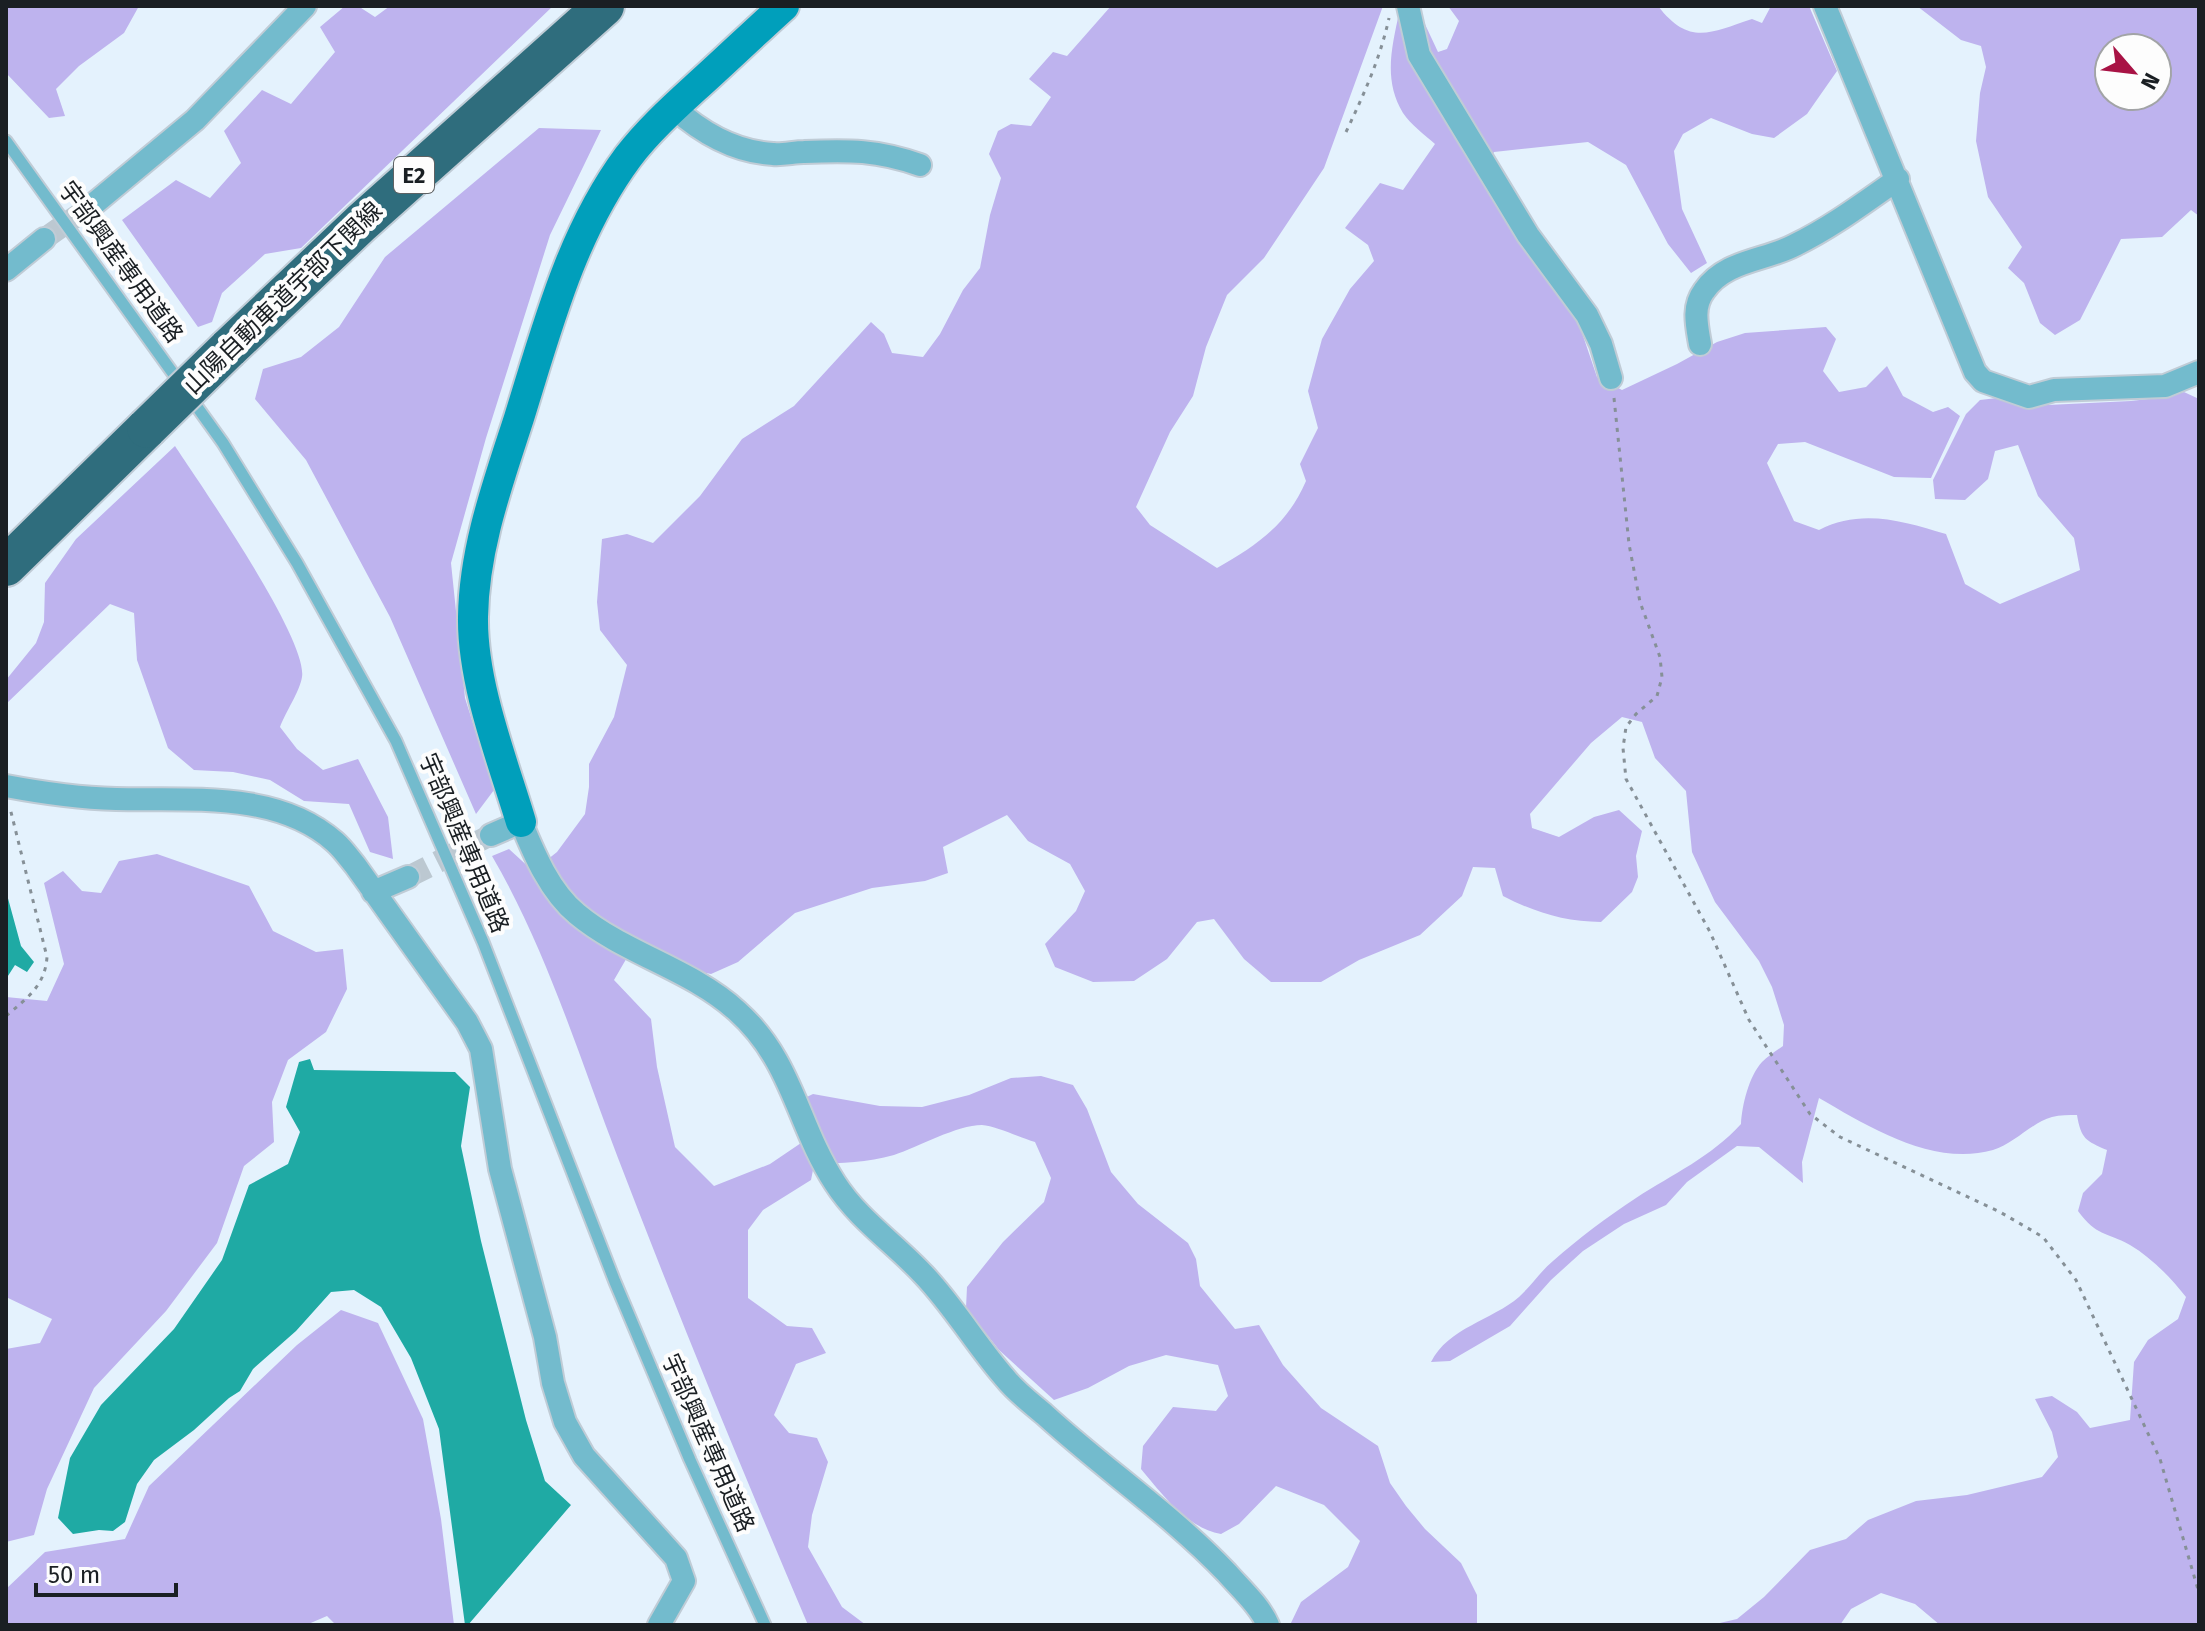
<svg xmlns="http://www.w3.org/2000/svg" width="2205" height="1631" font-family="'Fira Sans','Noto Sans JP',sans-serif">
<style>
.green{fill:#beb3ee;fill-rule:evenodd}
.water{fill:#1faaa4}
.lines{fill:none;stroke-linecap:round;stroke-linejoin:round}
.street-tunnel{stroke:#bcc8d1;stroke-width:22;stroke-dasharray:22 11;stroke-linecap:butt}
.lane-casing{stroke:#c0ccd6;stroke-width:15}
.street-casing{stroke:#c0ccd6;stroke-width:26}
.secondary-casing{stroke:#c0ccd6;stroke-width:34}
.highway-casing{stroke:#c0ccd6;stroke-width:44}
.path{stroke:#869097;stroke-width:3;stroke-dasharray:4 6;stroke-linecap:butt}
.lane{stroke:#73bbcd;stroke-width:11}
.street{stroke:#73bbcd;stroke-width:22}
.secondary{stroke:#009fbb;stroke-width:30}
.highway{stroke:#2f6d7d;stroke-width:40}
.highway-bridge-casing{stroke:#c0ccd6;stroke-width:44;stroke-linecap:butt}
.highway-bridge{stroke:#2f6d7d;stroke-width:40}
.labels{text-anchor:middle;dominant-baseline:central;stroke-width:8;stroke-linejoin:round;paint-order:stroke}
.shield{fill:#fdfdfd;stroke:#5e6264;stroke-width:2}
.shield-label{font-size:22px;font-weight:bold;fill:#1a1f23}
.street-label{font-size:24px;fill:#1a1f23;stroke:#fdfdfd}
</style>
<rect width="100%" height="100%" fill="#e4f2fd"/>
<path class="green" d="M6 6H139L124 33 79 66 56 89 65 116 49 118 6 73Z
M345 6H358L375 17 390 6H553L301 248 265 254 222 293 212 322 198 327 122 220 176 180 210 198 241 163 224 131 262 90 291 104 335 52 320 27Z
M1111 6H1383L1324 168 1264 258 1227 295 1206 347 1193 396 1170 432 1136 507 1150 525 1217 568C1257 545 1287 525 1306 481L1300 464 1318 428 1308 391 1322 339 1350 289 1374 261 1368 245 1345 228 1380 183 1403 190 1435 144C1425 135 1410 124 1403 113 1383 80 1392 47 1399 13L1423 20 1438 52 1447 49 1459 21 1448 6H1658C1689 46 1710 33 1752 19L1762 23 1771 6H1809L1837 71 1807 114 1774 138 1752 134 1711 118 1683 134 1674 151 1682 209 1707 263 1691 273 1668 244 1626 165 1588 142 1494 152 1482 175 1539 269 1577 318 1597 377 1622 390 1677 364 1717 342 1745 333 1826 327 1836 339 1823 371 1839 392 1866 387 1887 366 1903 396 1933 412 1948 407 1960 416 1931 478 1894 477 1805 442 1778 444 1767 463 1794 521 1819 530C1861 508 1903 521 1946 534L1965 584 2000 604 2080 570 2074 538 2038 496 2018 445 1995 451 1988 479 1965 500 1935 499 1933 480 1966 414 1980 400 1997 398 2025 406 2131 401 2165 397 2184 392 2199 399V1625H1940L1915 1604 1881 1593 1851 1609 1840 1625H1711L1737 1619 1764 1597 1810 1550 1846 1539 1868 1520 1916 1501 1967 1495 2042 1477 2058 1457 2052 1432 2035 1399 2052 1396 2077 1412 2090 1428 2130 1420 2134 1362 2148 1340 2178 1319 2186 1297C2171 1278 2152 1258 2130 1245 2105 1231 2097 1237 2078 1211L2083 1193 2102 1174 2107 1150C2086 1141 2081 1139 2077 1115 2069 1115 2060 1115 2052 1117 2031 1123 2014 1144 1993 1150 1933 1167 1869 1127 1819 1098L1802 1162 1803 1183 1759 1147 1737 1146 1687 1182 1666 1205 1624 1224 1583 1251 1551 1280 1510 1326 1450 1361 1431 1362C1448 1328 1492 1320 1519 1297 1531 1286 1540 1272 1553 1261 1579 1238 1607 1217 1636 1198 1673 1174 1711 1157 1741 1124 1742 1105 1749 1076 1762 1062 1768 1056 1776 1051 1783 1046L1784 1025 1772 987 1759 961 1715 902 1692 852 1686 791 1655 758 1642 722 1622 717 1591 743 1530 814 1532 828 1559 837 1594 817 1619 810 1642 831 1636 856 1638 877 1632 892 1601 922C1565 922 1534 912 1503 896L1495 868 1473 867 1462 896 1420 935 1359 960 1321 982H1271L1244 959 1214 919 1197 922 1167 959 1134 981 1093 982 1055 967 1045 944 1076 911 1085 891 1070 864 1028 841 1007 815 943 847 948 873 925 881 872 888 795 913 738 962 711 974 683 968 636 942 614 980 651 1019 657 1067 675 1147 714 1186 770 1164 801 1143 790 1105 813 1094 880 1106 922 1107 969 1095 1011 1078 1041 1076 1073 1085 1087 1109 1111 1172 1138 1204 1188 1243 1196 1259 1200 1286 1235 1329 1259 1325 1283 1365 1321 1408 1378 1446 1390 1483 1406 1506 1425 1529 1461 1563 1477 1595V1625H1290L1301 1602 1348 1567 1360 1541 1324 1505 1276 1486 1239 1524 1221 1534C1187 1528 1162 1494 1141 1469L1143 1446 1173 1407 1216 1411 1228 1396 1218 1365 1166 1355 1129 1366 1088 1388 1054 1400 999 1350 966 1308 967 1287 1003 1242 1044 1202 1051 1178 1035 1142C1021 1138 996 1126 982 1125 957 1125 918 1147 894 1155 867 1163 842 1162 814 1165L811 1180 763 1210 748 1230V1298L787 1326 812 1328 826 1353 796 1364 774 1415 789 1433 817 1438 828 1462 812 1515 808 1547 842 1607 866 1625H808C742 1470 678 1315 618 1158 579 1057 547 950 492 856L509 849 533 871 557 852 585 814 589 787V764L614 717 627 665 600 630 597 602 602 539 627 534 653 543 700 496 742 439 794 406 871 322 884 334 892 353 923 357 940 334 963 290 980 268 990 215 1001 178 989 154 998 131 1011 124 1031 126 1051 97 1029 79 1053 52 1067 56Z
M1917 6H2199V216L2191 210 2162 237 2121 239 2080 320 2055 335 2040 323 2024 283 2008 268 2022 247 1988 197 1976 141 1980 93 1986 67 1981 46 1961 40ZM2157 48V96H2109V48Z
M539 128 601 130 550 235 486 438 451 563 465 698 494 790 476 814 390 617 306 460 255 399 263 369 301 357 339 327 385 257Z
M175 446C200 484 308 639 302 677 300 691 285 713 280 727L297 749 323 770 358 759 388 817 393 859 370 852 349 804 304 801 270 780 233 772 194 770 168 748 137 660 134 613 110 604 6 704V680L36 643 44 622 45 583 76 539Z
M157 854 249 886 273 931 316 952 343 949 347 989 326 1032 288 1060 272 1102 274 1142 244 1166 217 1243 166 1311 94 1388 47 1489 34 1535 6 1542V1349L40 1343 52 1319 6 1297V997L47 1001 64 964 44 883 63 871 82 891 101 893 119 861Z
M341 1310 378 1323 423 1419 441 1519 454 1625H336L327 1616 306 1625H6V1589L45 1552 125 1539 149 1486 297 1345Z"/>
<path class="water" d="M6 891 21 946 34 962 27 972 15 965 6 979Z
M310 1059 314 1070 455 1072 470 1087 461 1146 481 1241 526 1420 545 1481 571 1505 468 1625H465L439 1429 411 1358 381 1307 354 1290 331 1292 296 1331 253 1369 240 1391 229 1398 194 1430 154 1460 137 1484 125 1522 113 1531 99 1530 73 1534 58 1518 70 1458 101 1405 174 1329 222 1260 249 1185 288 1164 300 1132 286 1107 299 1062Z"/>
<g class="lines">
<path class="street-tunnel" d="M44 239 95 203
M408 877 491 835"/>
<defs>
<path id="lane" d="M6 141 223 443 297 563 396 741 483 942 615 1282 690 1460 765 1625"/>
<path id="street" d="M1408 6 1419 55 1528 235 1587 315 1601 344 1611 378
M1825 6 1975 372 1983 381 2029 397 2054 390 2165 386 2199 372
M674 108C702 133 735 152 773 154 783 155 794 152 804 152 849 150 878 150 920 165
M95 203 195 120 305 6
M6 270 44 239
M1700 344C1697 326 1692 307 1704 291 1725 260 1765 261 1795 245 1832 227 1865 202 1898 179
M6 786C43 793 78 798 116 799 187 801 277 790 335 842 343 849 349 858 355 865L467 1022 481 1049 500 1169 545 1337 553 1383 565 1422 584 1456 676 1558 684 1581 659 1625
M491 835 521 822C534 854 550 892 577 914 625 954 691 969 737 1011 793 1061 797 1125 835 1183 858 1219 894 1243 923 1274 953 1305 976 1345 1005 1378 1016 1392 1031 1403 1045 1415 1104 1469 1172 1515 1227 1573 1241 1589 1260 1606 1268 1625
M373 892 408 877"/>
<path id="secondary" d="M521 822C502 759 472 683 473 617 474 548 498 483 519 418 547 328 571 234 628 157 647 132 672 109 695 88 725 61 754 33 784 6"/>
<path id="highway" d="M228 349 361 223 604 6
M6 566 147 428"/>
</defs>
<use href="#lane" class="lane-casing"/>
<use href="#street" class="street-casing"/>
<use href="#secondary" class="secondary-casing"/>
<use href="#highway" class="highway-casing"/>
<path class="path" d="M1346 132C1364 94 1380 59 1389 18
M1614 398 1629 544 1640 602 1660 657 1662 677 1657 696 1636 714 1626 727 1623 748 1626 779 1710 932 1749 1020 1810 1114 1840 1137 2000 1212 2043 1237 2076 1280 2160 1459 2199 1593
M6 1016C27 998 45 986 47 957L10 808"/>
<use href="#lane" class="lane"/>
<use href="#street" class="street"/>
<use href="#secondary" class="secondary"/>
<use href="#highway" class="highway"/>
<defs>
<path id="highway-bridge" d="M147 428 228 349"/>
</defs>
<use href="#highway-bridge" class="highway-bridge-casing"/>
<use href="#highway-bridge" class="highway-bridge"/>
</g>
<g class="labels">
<rect class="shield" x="394" y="157" width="40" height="36" rx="6"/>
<g class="shield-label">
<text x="414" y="175">E2</text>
</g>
<g class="street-label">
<text transform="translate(121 262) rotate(54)">宇部興産専用道路</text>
<text transform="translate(283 298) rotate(-44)">山陽自動車道宇部下関線</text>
<text transform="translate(464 843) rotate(67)">宇部興産専用道路</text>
<text transform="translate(708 1443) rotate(66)">宇部興産専用道路</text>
</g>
</g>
<rect width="2205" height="1631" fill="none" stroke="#1a1f23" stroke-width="16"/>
<g transform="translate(2133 72) rotate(118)"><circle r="38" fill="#fdfdfd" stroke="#a2a4a6" stroke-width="2"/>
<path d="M0-6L14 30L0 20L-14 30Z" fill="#a81345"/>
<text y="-12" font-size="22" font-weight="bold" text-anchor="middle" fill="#1a1f23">N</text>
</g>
<path d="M36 1583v12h140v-12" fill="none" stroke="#1a1f23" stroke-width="4"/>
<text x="48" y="1583" font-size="24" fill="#1a1f23" stroke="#fdfdfd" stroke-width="6" paint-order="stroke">50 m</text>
</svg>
